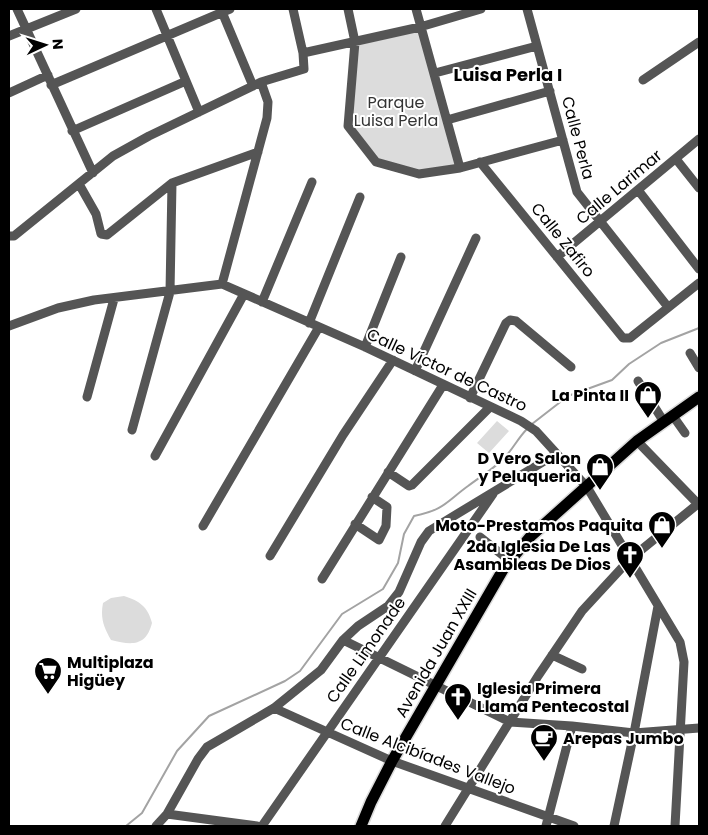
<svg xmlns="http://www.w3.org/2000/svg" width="708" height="835" font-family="Poppins,sans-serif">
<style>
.green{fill:#dcdcdc}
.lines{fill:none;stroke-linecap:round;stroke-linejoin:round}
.stream{stroke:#a3a3a3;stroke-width:2}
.major-casing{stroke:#dbdbdb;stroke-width:14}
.minor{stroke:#555;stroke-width:9}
.major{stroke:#000;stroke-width:11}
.labels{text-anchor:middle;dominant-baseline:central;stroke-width:4;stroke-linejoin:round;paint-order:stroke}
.park-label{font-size:16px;fill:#333;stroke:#fff}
.street-label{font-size:16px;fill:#000;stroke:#fff}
.poi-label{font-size:16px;font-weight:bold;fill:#000;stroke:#fff;text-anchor:end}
.neighbourhood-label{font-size:18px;font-weight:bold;fill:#000;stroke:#fff}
</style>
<rect width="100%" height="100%" fill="#fff"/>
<path class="green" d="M420 27 460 168 419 174 376 162 348 126 355 42Z
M497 421 509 431 489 453 477 443Z
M124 596C140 601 148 607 152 623 146 647 131 645 111 640 104 628 100 618 103 603L111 598Z"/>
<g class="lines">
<path class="stream" d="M532 424 568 396 612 380 629 364 661 343 699 328
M126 826 142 813 177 751 209 716 285 681 300 671 342 614 383 589 398 563 404 534 414 516C444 510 446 502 468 486 481 476 494 469 505 457 513 449 518 438 527 429"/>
<defs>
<path id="major" d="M361 826 371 802 392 761 504 568 530 537 637 441 699 397"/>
</defs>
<use href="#major" class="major-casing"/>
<path class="minor" d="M17 9 93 173
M156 9 199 112
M293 9 303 53
M348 9 355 42 348 126 376 162 419 174 460 168 563 140
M416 9 460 168
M527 9 577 192 668 307
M222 12 253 86
M9 36 76 9
M435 73 537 46
M643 80 699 42
M51 85 230 9
M9 93 48 75
M447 120 550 91
M72 131 186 81
M676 159 699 188
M480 162 623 338H630L699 283
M79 184 96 214 101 234 107 235 172 183 258 152
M638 190 699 269
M9 236H14L113 156 149 136 261 82 304 69 303 53 420 27 481 9
M557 257 699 139
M222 284 267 118 268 102 261 82
M262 302 312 182
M309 323 360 197
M9 326 58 308 94 300 222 284 365 347 521 421 536 431 587 487 680 642 684 662 675 826
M365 347 401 257
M690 353 699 368
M415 371 476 238
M638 381 664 422
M87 397 114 299
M470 398 506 323 510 320 516 321 571 367
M673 416 685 433
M132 430 170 292 172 183
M637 441 699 505
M155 456 244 294
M388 472 409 486 412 485 490 407
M355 524 379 540 386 526 387 507 372 497
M203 526 319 327
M480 537 510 561
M270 556 343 435 393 360
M322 579 443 385
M343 640 510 722 572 726 634 733 699 728
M552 655 582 669
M274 708 392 761 574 826
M167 814 257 826
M156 826 167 814 198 759 207 747 274 708 321 670 343 640 358 626 388 606 399 592 421 542 429 531 556 454
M262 826 493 494
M445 826 538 676 582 611 630 559 699 503
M546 826 572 726
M614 826 634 733 658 606"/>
<use href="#major" class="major"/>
</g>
<defs>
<symbol id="shop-pin" viewBox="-11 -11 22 30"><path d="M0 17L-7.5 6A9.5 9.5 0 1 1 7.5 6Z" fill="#000" stroke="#fff"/><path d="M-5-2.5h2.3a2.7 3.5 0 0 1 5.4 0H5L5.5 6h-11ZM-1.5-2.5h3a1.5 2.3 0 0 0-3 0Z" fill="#fff"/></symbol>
<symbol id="church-pin" viewBox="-11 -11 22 30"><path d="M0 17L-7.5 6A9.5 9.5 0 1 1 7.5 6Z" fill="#000" stroke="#fff"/><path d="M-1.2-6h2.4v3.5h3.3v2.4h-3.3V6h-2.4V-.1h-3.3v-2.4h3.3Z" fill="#fff"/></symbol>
<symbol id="supermarket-pin" viewBox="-11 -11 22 30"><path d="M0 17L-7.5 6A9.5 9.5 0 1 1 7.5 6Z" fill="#000" stroke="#fff"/><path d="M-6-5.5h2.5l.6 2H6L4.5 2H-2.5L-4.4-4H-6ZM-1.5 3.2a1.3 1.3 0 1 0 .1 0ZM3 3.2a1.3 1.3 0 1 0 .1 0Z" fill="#fff"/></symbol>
<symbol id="cafe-pin" viewBox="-11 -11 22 30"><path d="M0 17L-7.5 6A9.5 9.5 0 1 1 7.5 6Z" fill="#000" stroke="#fff"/><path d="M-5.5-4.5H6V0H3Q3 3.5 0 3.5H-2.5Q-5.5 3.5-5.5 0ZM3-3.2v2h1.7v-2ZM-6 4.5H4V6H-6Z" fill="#fff"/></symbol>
</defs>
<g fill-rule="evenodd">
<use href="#shop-pin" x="632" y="379" width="32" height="43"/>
<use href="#shop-pin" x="584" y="451" width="32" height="43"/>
<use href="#shop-pin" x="646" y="509" width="32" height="43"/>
<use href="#church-pin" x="614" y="539" width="32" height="43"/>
<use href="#supermarket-pin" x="32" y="655" width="32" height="43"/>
<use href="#church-pin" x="442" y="681" width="32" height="43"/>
<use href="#cafe-pin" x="528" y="722" width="32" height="43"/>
</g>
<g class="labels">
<g class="park-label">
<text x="396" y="102">Parque<tspan x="396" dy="18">Luisa Perla</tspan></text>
</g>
<g class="street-label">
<text transform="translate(578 138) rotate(75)">Calle Perla</text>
<text transform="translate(619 187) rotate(-40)">Calle Larimar</text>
<text transform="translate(563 240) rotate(51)">Calle Zafiro</text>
<text transform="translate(447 370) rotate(25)">Calle Víctor de Castro</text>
<text transform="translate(366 650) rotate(-55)">Calle Limonade</text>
<text transform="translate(436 653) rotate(-60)">Avenida Juan XXIII</text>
<text transform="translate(428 756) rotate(21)">Calle Alcibíades Vallejo</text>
</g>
<g class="poi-label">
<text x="629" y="395">La Pinta II</text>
<text x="581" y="458">D Vero Salon<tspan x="581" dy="18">y Peluqueria</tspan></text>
<text x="643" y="525">Moto-Prestamos Paquita</text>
<text x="611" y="546">2da Iglesia De Las<tspan x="611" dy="18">Asambleas De Dios</tspan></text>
<text x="67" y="662" text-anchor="start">Multiplaza<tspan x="67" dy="18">Higüey</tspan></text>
<text x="477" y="688" text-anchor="start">Iglesia Primera<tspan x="477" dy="18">Llama Pentecostal</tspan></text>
<text x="563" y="738" text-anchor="start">Arepas Jumbo</text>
</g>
<g class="neighbourhood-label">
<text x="508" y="74">Luisa Perla I</text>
</g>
</g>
<rect width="708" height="835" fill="none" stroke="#000000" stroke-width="20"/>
<g transform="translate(45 45) rotate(86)" stroke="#ffffff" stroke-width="4" paint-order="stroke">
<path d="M0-4L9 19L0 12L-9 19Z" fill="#000000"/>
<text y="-8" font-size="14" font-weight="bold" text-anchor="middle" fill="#000000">N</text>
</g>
</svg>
